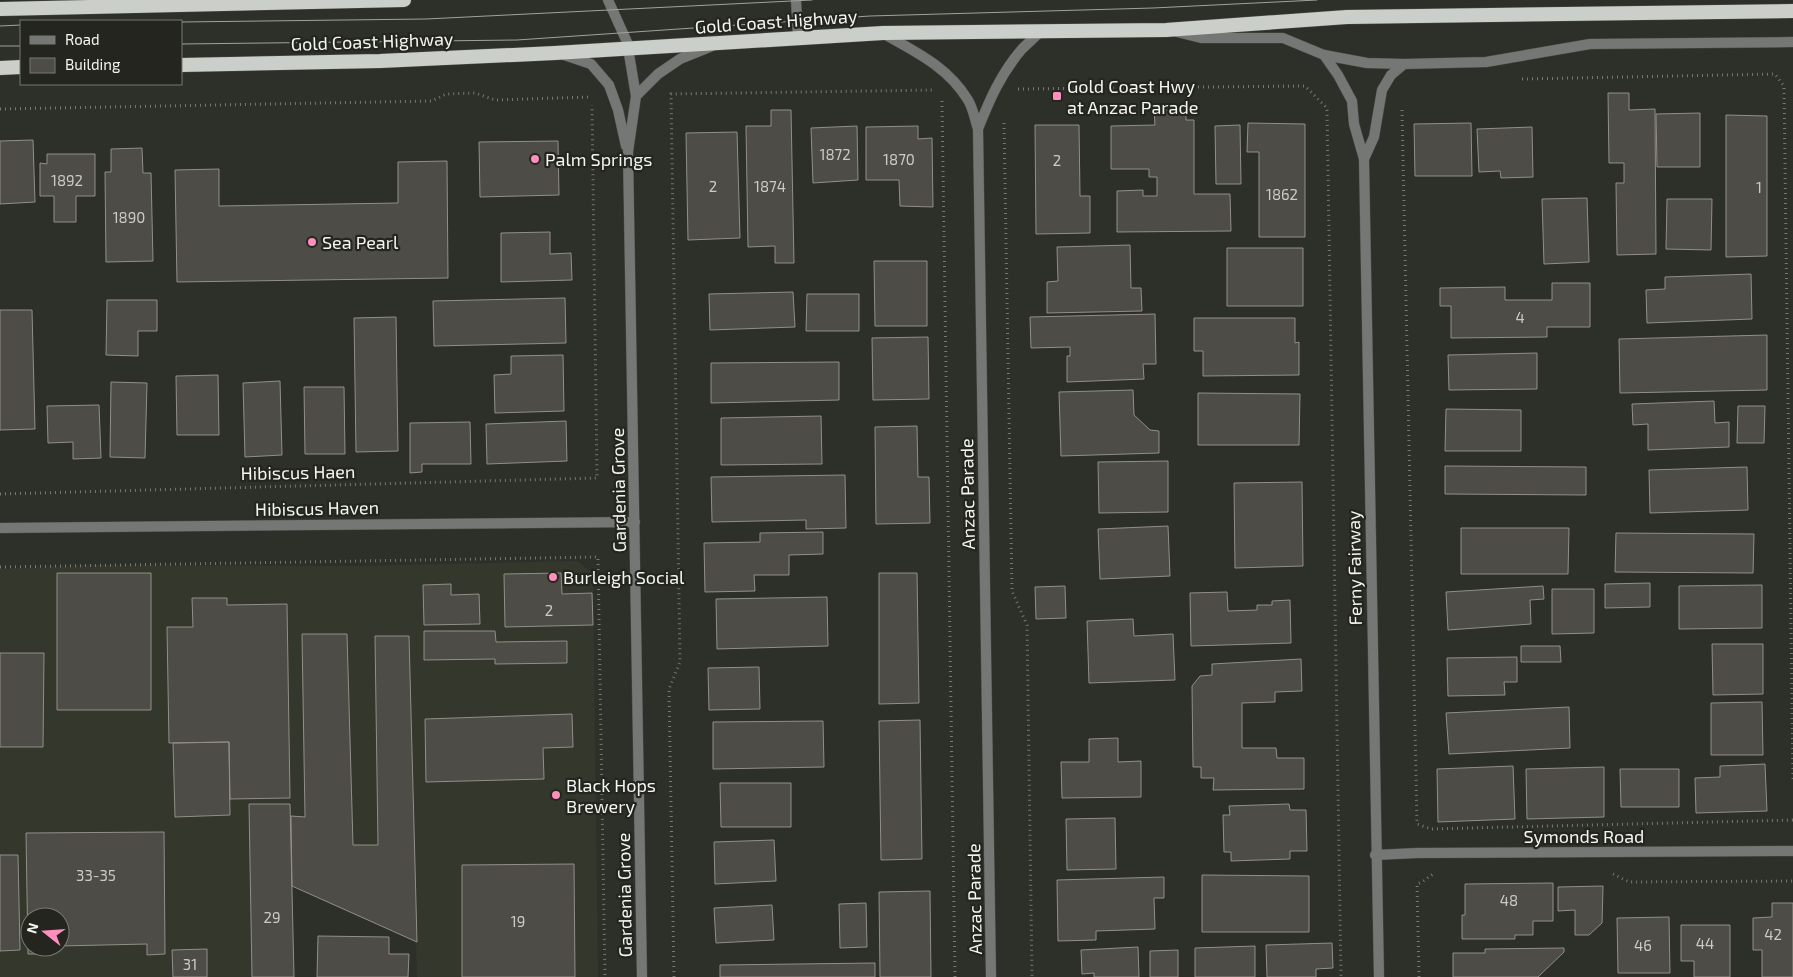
<svg xmlns="http://www.w3.org/2000/svg" width="1793" height="977" font-family="'Exo 2',sans-serif">
<style>
.built{fill:#34372b;fill-rule:evenodd}
.building{fill:#4e4c46;stroke:#928f88}
.lines{fill:none;stroke-linecap:round;stroke-linejoin:round}
.minor-casing{stroke:#494b45;stroke-width:11}
.trunk-casing{stroke:#494b45;stroke-width:15}
.path{stroke:#767873;stroke-width:3;stroke-dasharray:1 4;stroke-linecap:butt}
.minor{stroke:#757775;stroke-width:10}
.trunk{stroke:#cad0c9;stroke-width:14}
.tram{stroke:#a0a29d;stroke-width:1}
.poi-dot{fill:#fe8ebc;stroke:#24251f;stroke-width:2}
.labels{text-anchor:middle;dominant-baseline:central;stroke-width:4.5;stroke-linejoin:round;paint-order:stroke}
.number-label{font-size:15px;fill:#cacbc6}
.street-label{font-size:18px;fill:#f4f5f1;stroke:#24251f}
.poi-label{font-size:18px;fill:#f4f5f1;stroke:#24251f;text-anchor:start}
</style>
<rect width="100%" height="100%" fill="#2d2f29"/>
<path class="built" d="M578 561 593 574 598 977H417L416 942 292 886 294 977H0V569L93 565 357 566ZM30 917H60V947H30Z"/>
<path class="building" d="M1608 93H1629V110L1655 109 1656 254 1617 255 1616 183H1624V163H1609Z
M771 110H791L794 263H775V246L748 247 746 126H771Z
M1154 110H1186V120H1194V194H1230L1231 231 1117 232V191L1143 190V196H1157V177H1149V169H1111V126L1155 125Z
M1700 113V167H1657L1656 114Z
M1726 115 1767 116V256L1726 257Z
M1248 123 1305 124V237H1259V152H1247Z
M1471 123 1472 176H1415L1414 124Z
M1035 125H1079L1080 196H1090V233L1036 234Z
M1240 125 1241 184H1216L1215 126Z
M857 126 858 180 813 183 811 128Z
M918 126V139L932 138 933 207 900 206 899 180H866V127Z
M1532 127 1533 177 1501 178 1500 171 1479 172 1477 129Z
M737 132 740 238 688 240 686 133Z
M33 140 35 202 0 204V141Z
M558 141 559 195 480 197 479 142Z
M142 148 143 173H151L153 261 106 262 105 172H111V149Z
M47 154H95V196H76V222H54V196H40V163L47 164Z
M447 161 448 278 177 282 175 170 219 169V206L398 203V162Z
M1587 198 1589 262 1544 264 1542 199Z
M1667 199H1712L1711 250 1666 249Z
M550 232V254L571 253 572 280 501 282V233Z
M1130 245 1131 288H1141L1142 311 1047 313V282L1058 281 1057 247Z
M1227 248H1303V306H1227Z
M874 261H927V326H875Z
M1751 274 1752 319 1647 323 1646 290 1665 289V277Z
M1552 283H1590V327H1547V337L1451 338V306H1440V288L1505 287V300H1552Z
M793 292 795 327 710 330 709 294Z
M807 294H859V331H806Z
M565 298 566 343 434 346 433 301Z
M107 300H157V331H138V356L106 355Z
M0 310H32L35 429 0 430Z
M1155 314 1156 364H1143L1144 379 1067 382V356H1070V347L1031 348 1030 317Z
M396 317 398 451 356 452 354 318Z
M1194 318H1295V343L1299 342V375L1203 376V351H1194Z
M1767 335V390L1620 393 1619 339Z
M928 337 929 399 873 400 872 338Z
M1537 353V389L1449 390 1448 355Z
M563 355 564 411 495 413 494 375 511 374V356Z
M839 362V400L711 403V363Z
M218 375 219 435H177L176 376Z
M280 381 282 455 245 457 243 383Z
M111 382 147 383 145 458 110 457Z
M304 387H344L345 454H305Z
M1133 390 1134 415 1150 430 1159 431V453L1061 456 1059 392Z
M1198 393 1300 394 1299 445H1198Z
M1714 401 1715 423 1729 422V447L1648 450V424L1633 425 1632 404Z
M99 405 101 458 73 459V442L48 443 47 406Z
M1738 406H1765L1764 443H1737Z
M1446 409 1521 410V451H1445Z
M821 416 822 464 721 465V418Z
M566 421 567 461 487 464 486 424Z
M470 422 471 464H422V472L410 473V423Z
M917 426 918 477H929L930 523 876 524 875 427Z
M1168 461V512L1099 513 1098 462Z
M1445 466 1586 467V495L1445 494Z
M1747 467 1748 510 1650 513 1649 470Z
M845 475 846 528 806 529V520L712 522 711 477Z
M1302 482 1303 566 1235 568 1234 483Z
M1168 526 1170 576 1100 579 1098 529Z
M1461 528H1569L1568 574H1461Z
M823 532V554L789 555V575H754L755 591 705 592 704 543 760 542V533Z
M1616 533 1754 534 1753 573 1615 572Z
M57 573H151V710H57Z
M561 573 562 594 592 593 593 625 505 627 504 574Z
M879 573H917L919 703 879 704Z
M1650 583V607L1605 608V584Z
M451 584V595L479 594 480 624 424 625 423 585Z
M1762 585V628L1679 629V586Z
M1065 586 1066 618 1036 619 1035 587Z
M1543 586 1544 599 1530 600 1531 624 1448 630 1446 592Z
M1552 589H1594V633L1552 634Z
M1227 592 1228 611 1257 610V605H1272V601L1290 600 1291 643 1191 646 1190 593Z
M827 597 828 646 717 649 716 599Z
M192 598H227V605L287 604 290 798 230 799 229 742 169 743 167 627H193Z
M1133 619 1134 636 1173 634 1175 680 1089 683 1087 621Z
M424 631H495L496 642 567 641V663L495 664V659L424 660Z
M302 634H347L353 845H378L375 636H409L417 942 292 886 291 816 305 817Z
M1712 644H1763V694L1713 695Z
M1521 646H1560L1561 662H1521Z
M0 653H44L43 747H0Z
M1517 657V682H1504L1505 695 1448 696 1447 658Z
M1301 659 1302 691 1275 692V702L1242 703V748H1276L1277 758H1304V789L1213 790 1214 778H1201V767H1193L1192 686 1200 676 1212 675V664Z
M759 667 760 709 709 710 708 668Z
M1762 702 1763 755H1711V703Z
M1569 707 1570 748 1449 754 1446 713Z
M572 714 573 747 543 748 544 779 426 782 425 719Z
M920 720 922 859 881 860 879 721Z
M823 721 824 767 713 769V722Z
M1118 738V762L1141 761V797L1062 798 1061 762H1089V739Z
M229 742 230 815 175 817 173 743Z
M1765 764 1767 811 1696 813 1695 778 1720 777V766Z
M1513 766 1515 819 1438 822 1437 769Z
M1604 767V817L1527 819 1526 769Z
M1620 769H1679V807H1621Z
M720 783H791V827H721Z
M249 804H290L294 977H252Z
M1289 804 1290 810H1306L1307 851H1290V859L1231 861V852H1224L1223 815H1230L1229 806Z
M1115 818 1116 869 1067 870 1066 819Z
M164 832 165 954 147 955V944L60 946V917H30V947H38V954H28L26 833Z
M774 840 776 881 715 884 714 842Z
M0 855H18L20 950 0 951Z
M574 864 575 977H462V865Z
M1202 875 1309 876V932H1202Z
M1164 877V898H1154L1155 929 1096 931V940L1058 941 1057 880Z
M1553 883V921H1533V935H1515V939H1462V915H1465V884Z
M1603 886 1602 923 1589 935H1575V910L1558 911V887Z
M930 891 931 977H880L879 892Z
M866 903 867 947 840 948 839 904Z
M1772 903H1793V977H1762V950H1753V918L1772 917Z
M772 905 774 940 716 943 714 908Z
M1669 917 1670 973H1618L1617 918Z
M1681 925H1730V977H1694V961H1681Z
M318 936 389 937V954H409L408 977H317Z
M1332 943 1333 968 1316 969V977H1267L1266 945Z
M1255 946V977H1195V948Z
M1138 947 1139 977H1094V973L1082 974 1081 950Z
M1564 948V952L1538 977H1453V953H1485V949Z
M207 949V977H173L172 950Z
M1178 950V977H1150V951Z
M875 963V977H720V965Z"/>
<g class="lines">
<defs>
<path id="minor" d="M608 0 627 42 636 96
M796 0 798 38
M1177 32 1201 38H1283L1324 55 1367 63 1404 64 1486 62 1590 44 1793 42
M884 34C916 52 948 67 968 100 973 108 975 120 978 129
M564 55 591 64 609 85 618 110 626 146
M1324 55 1338 75 1352 101 1354 124 1364 159 1379 977
M1364 159 1374 137 1382 90 1391 75 1404 64
M0 528 635 522
M1375 855 1417 853 1793 851
M642 977 628 152 636 96 658 74 680 59 712 46
M991 977 978 129C989 101 1001 73 1022 49 1028 43 1035 37 1042 30"/>
<path id="trunk" d="M0 9 404 0
M181 65 380 61 555 53 883 33 1166 30 1347 17 1793 11
M0 68 21 67"/>
</defs>
<use href="#minor" class="minor-casing"/>
<use href="#trunk" class="trunk-casing"/>
<path class="path" d="M1522 79 1775 74 1784 86 1793 780
M1018 89 1305 86 1327 108 1341 977
M942 101 955 977
M0 109 432 101 446 94 475 93 495 100 591 97
M1402 110 1417 824 1431 829 1793 820
M1004 123 1012 591 1027 625 1032 977
M0 494 597 478 592 105
M0 567 598 557 605 977
M1613 874 1629 882 1793 881
M674 977 669 689 680 662 671 94 934 90
M1419 977 1417 884 1422 882 1433 874"/>
<use href="#minor" class="minor"/>
<use href="#trunk" class="trunk"/>
<path class="tram" d="M181 22 426 19 812 0
M0 26 21 25
M181 44 517 40 870 16 1153 8 1317 0
M0 46H21"/>
</g>
<g class="poi-dot">
<rect x="1052" y="91" width="10" height="10" rx="2.5"/>
<circle cx="535" cy="159" r="5"/>
<circle cx="312" cy="242" r="5"/>
<circle cx="553" cy="577" r="5"/>
<circle cx="556" cy="795" r="5"/>
</g>
<g class="labels">
<g class="number-label">
<text x="835" y="154">1872</text>
<text x="899" y="159">1870</text>
<text x="1057" y="160">2</text>
<text x="67" y="180">1892</text>
<text x="713" y="186">2</text>
<text x="770" y="186">1874</text>
<text x="1759" y="187">1</text>
<text x="1282" y="194">1862</text>
<text x="129" y="217">1890</text>
<text x="1520" y="317">4</text>
<text x="549" y="610">2</text>
<text x="96" y="875">33-35</text>
<text x="1509" y="900">48</text>
<text x="272" y="917">29</text>
<text x="518" y="921">19</text>
<text x="1773" y="934">42</text>
<text x="1705" y="943">44</text>
<text x="1643" y="945">46</text>
<text x="190" y="964">31</text>
</g>
<g class="street-label">
<text transform="translate(776 21) rotate(-4)">Gold Coast Highway</text>
<text transform="translate(372 41) rotate(-2)">Gold Coast Highway</text>
<text transform="translate(298 472) rotate(-1)">Hibiscus Haen</text>
<text transform="translate(618 490) rotate(-91)">Gardenia Grove</text>
<text transform="translate(967 494) rotate(-91)">Anzac Parade</text>
<text transform="translate(317 508) rotate(-1)">Hibiscus Haven</text>
<text transform="translate(1354 568) rotate(-91)">Ferny Fairway</text>
<text x="1584" y="836">Symonds Road</text>
<text transform="translate(624 895) rotate(-91)">Gardenia Grove</text>
<text transform="translate(974 899) rotate(-91)">Anzac Parade</text>
</g>
<g class="poi-label">
<text x="1067" y="86">Gold Coast Hwy<tspan x="1067" dy="21">at Anzac Parade</tspan></text>
<text x="545" y="159">Palm Springs</text>
<text x="322" y="242">Sea Pearl</text>
<text x="563" y="577">Burleigh Social</text>
<text x="566" y="785">Black Hops<tspan x="566" dy="21">Brewery</tspan></text>
</g>
</g>
<rect x="20" y="20" width="162" height="65" fill="#24251f" stroke="#777873"/>
<rect x="30" y="36" width="25" height="8" fill="#757775" stroke="#777873"/>
<text x="65" y="45" font-size="15" fill="#f4f5f1">Road</text>
<rect x="30" y="58" width="25" height="15" fill="#4e4c46" stroke="#777873"/>
<text x="65" y="70" font-size="15" fill="#f4f5f1">Building</text>
<g transform="translate(45 932) rotate(287)"><circle r="24" fill="#24251f" stroke="#777873"/>
<path d="M0-4L9 19L0 12L-9 19Z" fill="#fe8ebc"/>
<text y="-8" font-size="14" font-weight="bold" text-anchor="middle" fill="#f4f5f1">N</text>
</g>
</svg>
